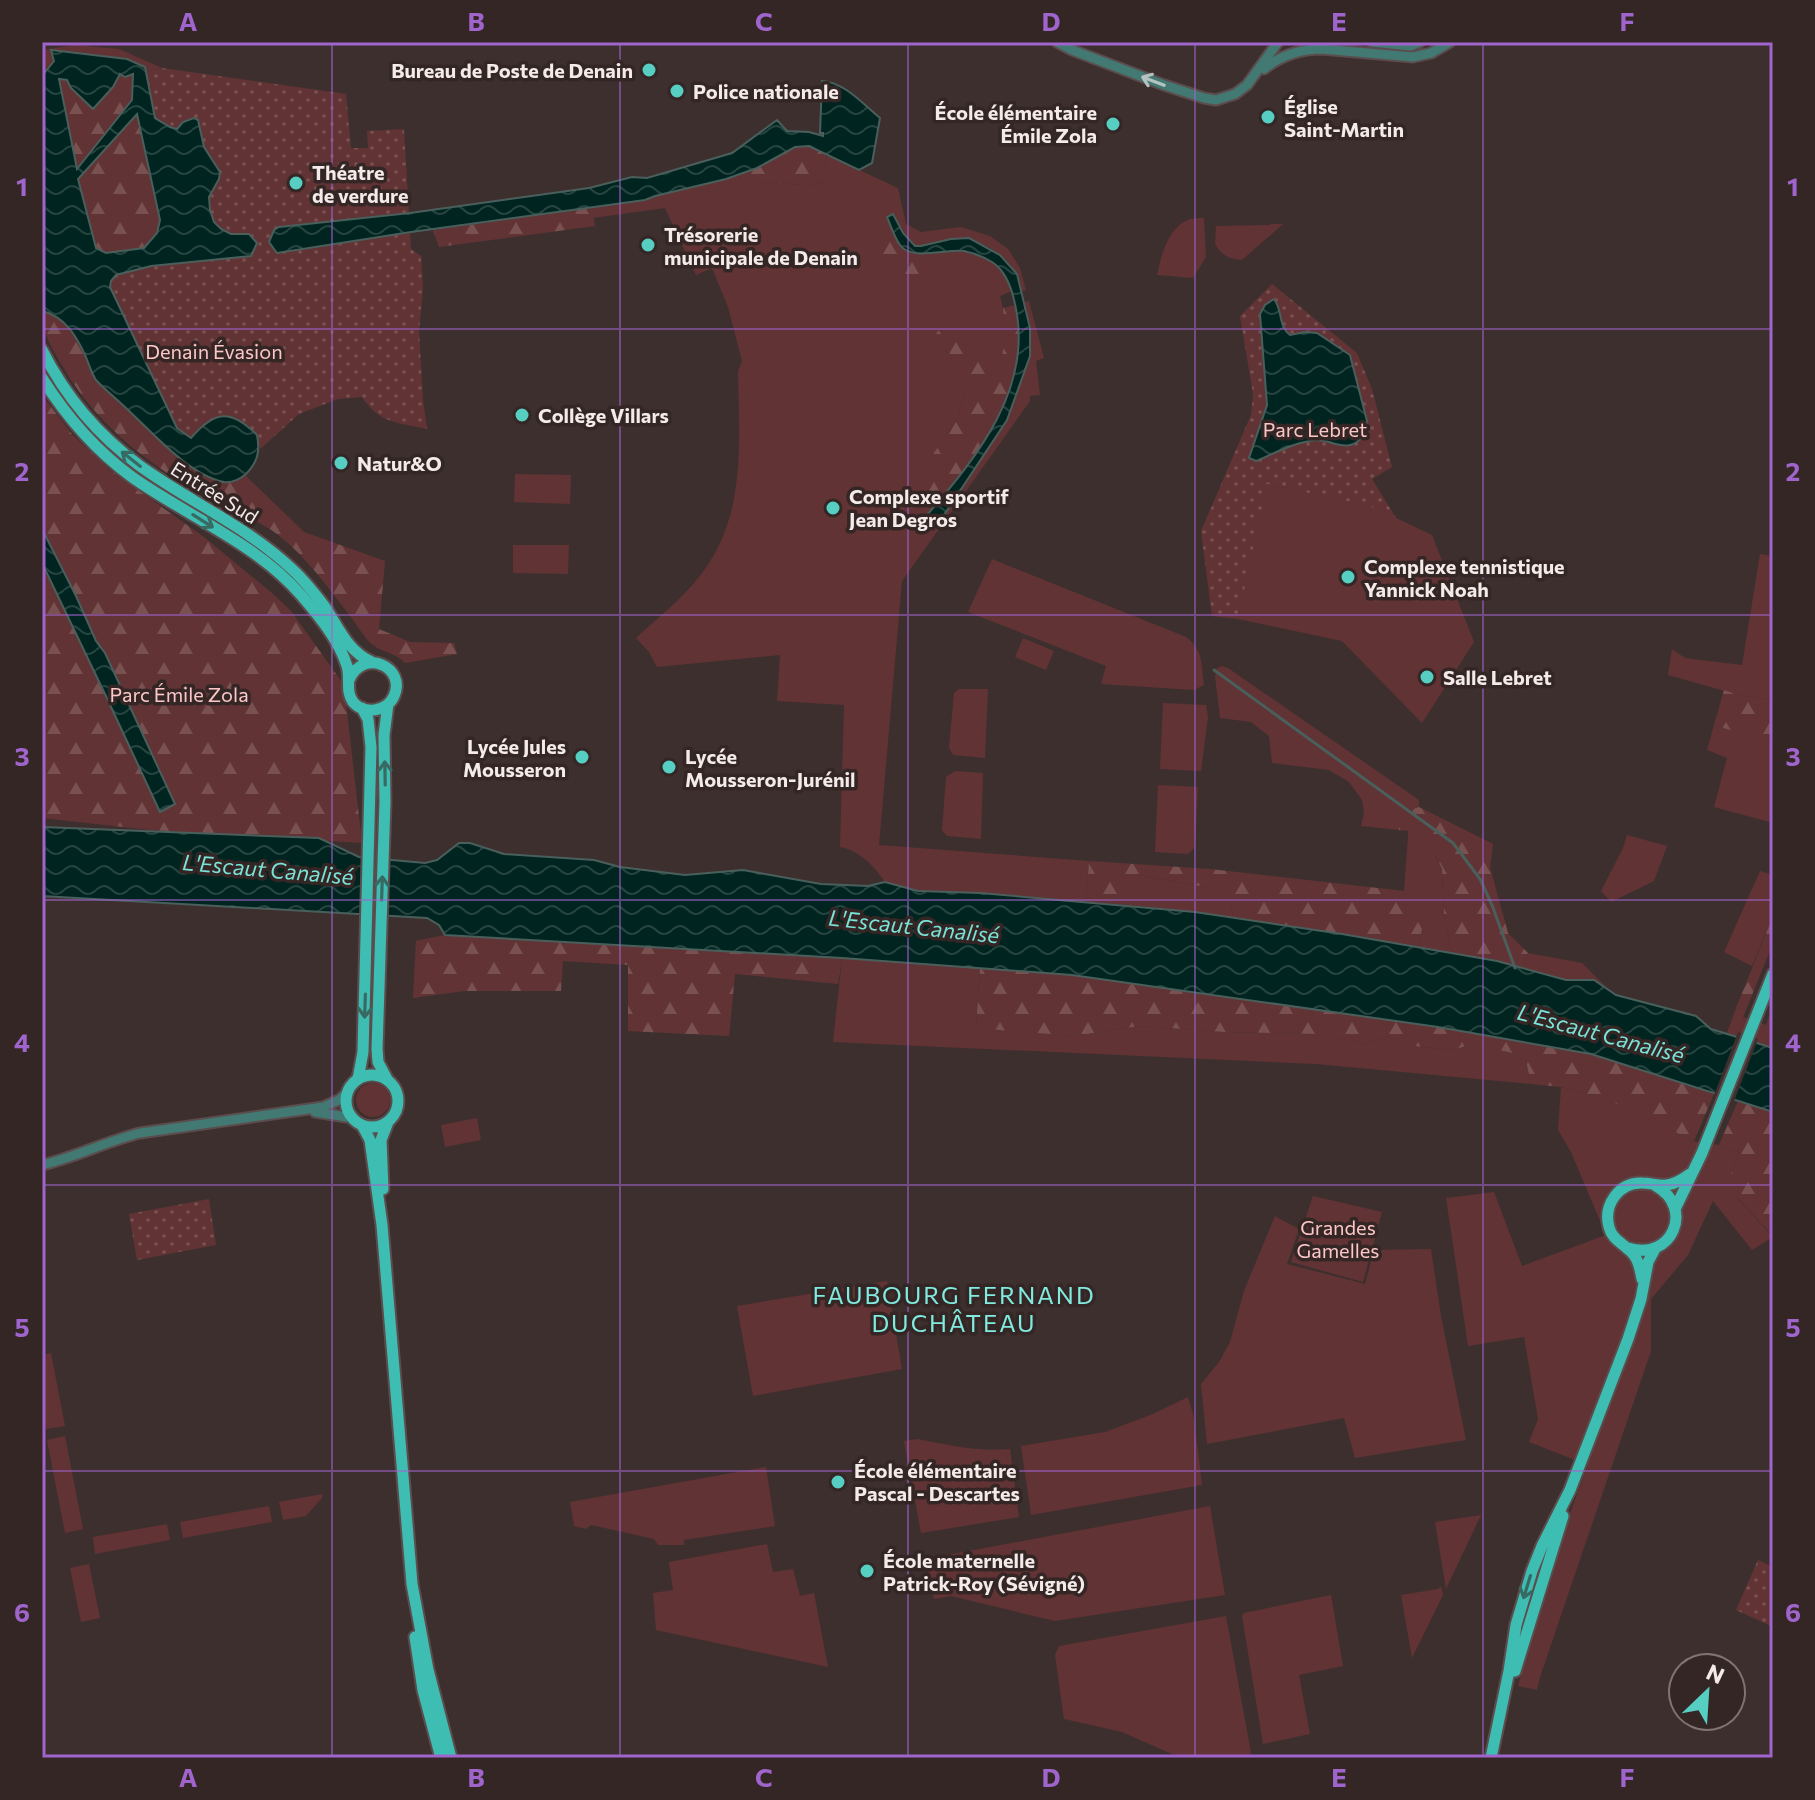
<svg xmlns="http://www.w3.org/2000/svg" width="1815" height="1800" font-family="Commissioner,sans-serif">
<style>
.green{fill:#623334}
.forest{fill:url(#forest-firs)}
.park{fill:url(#park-dots)}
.water{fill:url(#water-waves);stroke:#495f5c;stroke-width:2;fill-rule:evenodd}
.pier{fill:#3e2f2f}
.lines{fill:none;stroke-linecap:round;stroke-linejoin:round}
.stream{stroke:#495f5c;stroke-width:3}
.minor-casing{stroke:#5b4d4d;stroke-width:13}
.major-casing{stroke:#5b4d4d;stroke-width:15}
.minor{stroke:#437973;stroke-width:9}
.major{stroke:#3ebeb2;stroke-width:11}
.oneway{stroke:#b5c2c0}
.oneway2{stroke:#386a64}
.grid{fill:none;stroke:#9f65cc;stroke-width:2;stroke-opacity:0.55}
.poi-dot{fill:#57cec2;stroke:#332625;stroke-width:3}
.labels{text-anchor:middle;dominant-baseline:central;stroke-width:7;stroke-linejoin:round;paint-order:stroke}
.poi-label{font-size:20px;font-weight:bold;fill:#f3eae9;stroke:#332625;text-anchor:start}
.park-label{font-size:20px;fill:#fcc7c6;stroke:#332625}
.street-label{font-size:20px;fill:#f3eae9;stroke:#332625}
.water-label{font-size:22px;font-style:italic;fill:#79e3d7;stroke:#332625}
.quarter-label{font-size:24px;letter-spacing:2px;fill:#81ebdf;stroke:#332625}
.neatline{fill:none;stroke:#9f65cc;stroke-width:3}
.grid-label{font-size:26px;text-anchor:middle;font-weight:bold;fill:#9f65cc}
</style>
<defs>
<pattern id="forest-firs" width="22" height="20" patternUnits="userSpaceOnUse" patternTransform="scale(2)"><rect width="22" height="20" fill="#623334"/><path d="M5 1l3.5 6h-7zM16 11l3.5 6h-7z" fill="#795151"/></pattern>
<pattern id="park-dots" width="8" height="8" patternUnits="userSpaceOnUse" patternTransform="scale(2)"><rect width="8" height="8" fill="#623334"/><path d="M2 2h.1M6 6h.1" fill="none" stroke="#795151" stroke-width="1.8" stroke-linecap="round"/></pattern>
<pattern id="water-waves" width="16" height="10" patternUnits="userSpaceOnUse" patternTransform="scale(2)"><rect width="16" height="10" fill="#002420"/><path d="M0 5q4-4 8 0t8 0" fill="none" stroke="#264440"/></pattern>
</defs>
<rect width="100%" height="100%" fill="#3e2f2f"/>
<path class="green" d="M75 45 119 49 162 68 146 71 145 67 51 51 54 61 42 76V50Z
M827 155 898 188 906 224 921 232 961 227 990 236 1008 249 1020 268 1026 290 1021 291C1019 285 1019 278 1016 273 1004 252 976 236 952 239 939 240 927 247 914 246L903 233 894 214 887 217 883 216 929 263 925 253C948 250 975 248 995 263 1003 269 1008 282 1012 291L1000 296C1006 319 1009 351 995 371L978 355 932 339 949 353 958 372 965 395 957 419 904 498 938 523 1007 420 1030 328 1024 302 1029 301 1044 358 1036 361 1040 395 1030 396V401L902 581 879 845 1089 861 1086 902 980 893 918 891 885 882C874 866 859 850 840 847L844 705 777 701 780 655 657 667 649 652 636 638C661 615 690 593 709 563 746 506 739 436 738 371L742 361 728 307 712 268 696 275 665 208 593 218 592 208 645 200 655 196 726 179 739 175 742 185 763 182 805 185 822 183Z
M1204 218 1206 257 1193 278 1157 275C1161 255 1169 225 1191 219 1195 218 1200 218 1204 218Z
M1271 224H1283L1242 260C1229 259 1222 256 1215 244L1216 226 1270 225Z
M515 474 571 475 570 504 514 502Z
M1266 484 1371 506 1432 535 1474 642 1422 723 1342 641 1238 619Z
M513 545H569L568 574 513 573Z
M1760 554 1773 556V700L1739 695 1668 675 1672 649 1685 658 1742 665Z
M992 559 1186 637C1204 651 1201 664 1204 685L1194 690 1101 684 1106 666 968 612Z
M1023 638 1054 651 1046 670 1015 657Z
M1222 666 1228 668 1419 800V807L1397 814 1399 830 1361 826 1364 813 1362 800 1349 782 1329 770 1272 763 1269 736 1251 722 1220 718 1215 676 1217 668Z
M959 689H988L985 758 953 755 949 748 954 693Z
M1163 703 1206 705 1208 717 1201 771 1160 769Z
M1714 725 1773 744V823L1714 807 1727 758 1707 750Z
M955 771 983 773 981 839 947 836 942 830 946 777Z
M1158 785 1198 787 1195 847 1188 854 1155 852Z
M1627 835 1667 846 1654 881 1611 902 1601 891 1623 848Z
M1408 837 1433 851 1442 870 1444 914 1451 953 1419 948 1423 922 1404 891Z
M1760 871 1773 875V916L1752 966 1724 952Z
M1133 874 1216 889 1231 901 1233 918 1195 912 1131 905Z
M1528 953 1582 963 1607 988 1594 980H1566L1523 968Z
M842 958 980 968 976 1027 1073 1036 1140 1026 1224 1032 1316 1034 1366 1044 1388 1036 1414 1046 1453 1050 1473 1044 1525 1056 1531 1084 1316 1064 833 1042Z
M1736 1008 1746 1010 1743 1017 1766 1025 1771 1010 1773 1011V1048L1727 1033Z
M356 1100a17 17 0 1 1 34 0a17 17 0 1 1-34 0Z
M1561 1087 1604 1098 1694 1141 1719 1145 1740 1153 1726 1186 1773 1237 1752 1250 1713 1201 1688 1255 1651 1299V1351L1540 1677 1537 1690 1518 1686C1538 1611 1560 1537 1588 1465L1529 1442 1538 1419 1524 1337 1468 1346 1446 1198 1494 1192 1522 1266 1606 1235 1571 1152 1558 1130Z
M477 1118 481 1140 445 1147 441 1125Z
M1313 1196 1382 1212 1363 1282 1291 1262Z
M1275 1216 1299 1229 1287 1264 1365 1284 1374 1250 1431 1249 1441 1316 1466 1440 1355 1458 1344 1418 1207 1444 1201 1384 1219 1362 1230 1342 1244 1291Z
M887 1281 902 1369 753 1396 737 1306Z
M51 1353 65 1426 46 1429 42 1408V1355Z
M1188 1397 1194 1418 1202 1485 1031 1515 1021 1446 1105 1432 1153 1414Z
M65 1436 83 1529 65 1533 47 1440Z
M918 1439C948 1445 978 1452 1010 1449L1019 1517 921 1533 904 1441Z
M766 1467 775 1526 684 1540V1545H658L654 1539 591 1525 586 1529 574 1526 570 1502Z
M322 1494V1498L306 1516 283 1520 279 1502Z
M269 1506 272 1522 183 1538 180 1522Z
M1210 1506 1225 1595 1055 1621 951 1596 934 1599 926 1559Z
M1481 1515 1446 1589 1435 1522Z
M167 1524 170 1540 95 1554 93 1537Z
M767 1544 773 1572 793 1569 800 1596 814 1593 828 1667 656 1630 653 1593 673 1590 669 1562Z
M89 1564 100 1618 81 1622 70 1568Z
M1441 1586 1443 1595 1412 1658 1401 1595 1438 1589Z
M1331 1595 1343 1666 1299 1675 1310 1734 1263 1744 1242 1616 1244 1613Z
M1226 1616 1252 1758H1181L1122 1732 1064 1719 1055 1655 1059 1646Z"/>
<path class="forest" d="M133 73 132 100 76 170 58 78 113 87 120 74Z
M138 113 160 220 157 232 144 248 106 253 96 248 78 179Z
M809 146 827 155 822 183 805 185 763 182 741 186 739 175 757 168 795 147Z
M592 208 595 226 439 247 433 230Z
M882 216 887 217C896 238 898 255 925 253L929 263 928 273 908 277 878 254Z
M1016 305C1017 315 1020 326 1020 336 1022 403 968 467 927 515L904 497 957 419 965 395 958 372 949 353 932 339 939 330H954L995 370C1008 352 1004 329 1003 308Z
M42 311 52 313 64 322 78 339 95 378 185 462 235 482 245 475 304 532 385 561 379 629 410 642 454 643 457 654 405 663C396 653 384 653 373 645 365 639 357 625 351 617 328 588 307 557 277 534 260 521 237 514 217 503 156 470 99 429 63 367 52 349 42 332 42 311Z
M42 395 72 434 110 470 204 537 273 594 291 611 344 685 362 843 150 830 42 818Z
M1724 690 1739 695 1773 700V744L1714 725Z
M1419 807 1493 844 1490 867 1508 933 1528 953 1523 968 1497 961 1451 953 1444 914 1442 869 1433 851 1408 837V831L1399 830 1397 814Z
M1089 861 1210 869 1404 891 1423 922 1419 948 1342 934 1233 918 1231 901 1216 900V889L1134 874 1131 905 1086 902Z
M1773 916V943L1746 1010 1736 1008Z
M445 935 842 958 838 984 735 974 729 1036 628 1031V965L563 961 561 991H464L413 998 416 941Z
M980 968 1072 975 1438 1027 1591 1054 1714 1094 1694 1141 1604 1098 1561 1087 1531 1084 1525 1056 1473 1044 1453 1050 1414 1046 1388 1036 1366 1044 1316 1034 1224 1032 1140 1026 1073 1036 976 1028Z
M1738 1101 1773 1112V1236L1726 1186 1740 1153 1719 1145Z"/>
<path class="park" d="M162 68 346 94 351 148H368L367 131 404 129 411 249 421 256 423 288 419 331 423 400 427 429C397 422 380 424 362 397L338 399 299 414 260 449 257 435 201 426 191 438 177 428 110 287 111 281 116 275 151 266 250 256 249 234H231L221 229 214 222 210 210 209 197 213 188 214 161 204 147 198 120 194 118 183 122 177 129 170 127 154 118 146 71Z
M1272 284 1357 353 1372 389 1392 467 1372 479 1396 518 1370 506 1267 484 1238 619 1212 616 1201 531 1251 415 1253 394 1240 316Z
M209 1199 216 1245 137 1260 129 1214Z
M1758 1560 1771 1566 1773 1563V1627L1736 1610Z"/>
<path class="water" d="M51 50 127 59 145 67 155 118 170 127 177 129 183 122 194 118 198 120 204 147 220 172 219 179 209 197 210 210 214 222 221 229 231 234H249L257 243 251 256 151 266 116 275 111 281 110 287 177 428 191 438C215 410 231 409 257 435 260 451 258 462 246 474 239 480 233 483 224 482 189 475 153 433 127 409 117 399 105 390 96 380 92 374 89 365 86 357 77 337 65 316 42 311V76L54 61ZM120 74 125 77 133 74 132 100 77 169 59 79 67 80 71 88 93 109 113 87ZM137 114 160 220 157 233 144 248 106 253 96 248 78 179Z
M822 81C844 82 863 104 880 118L872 163 859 170 809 146 795 147 757 168 726 179 655 196 645 200 411 232 277 253 269 242 274 230 279 227 410 213 589 188 632 177 647 178 732 153 777 120 787 131 809 132 823 136V133H820Z
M893 214 903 233 915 246H921L951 239 969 238 1000 255 1017 274 1030 328V356L1007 420 938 524 927 515C978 456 1034 387 1015 304 1012 289 1005 270 992 262 984 257 973 253 964 251 945 249 911 261 900 245 894 237 891 226 887 217Z
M1274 299C1283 311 1278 326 1290 335L1305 332 1317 333 1350 355 1367 421C1366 431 1361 443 1350 445 1340 448 1328 440 1318 440 1297 441 1275 453 1256 461L1249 458 1267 405 1260 314 1265 305Z
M42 529 76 596 96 641 105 653 175 804 160 812 105 694 42 563Z
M42 827 319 838 359 857 425 863 437 860 459 843H470L504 854 594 860 620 867 685 875 743 870 821 884 868 886 885 882 918 891 980 893 1195 912 1342 934 1497 961 1566 980H1594L1616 995 1696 1016 1711 1029 1773 1048V1112L1591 1054 1438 1027 1072 975 842 958 445 935 439 925 427 918 42 896Z"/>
<path class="pier" d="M1738 1032 1758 1039 1733 1104 1713 1098Z"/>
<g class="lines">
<path class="stream" d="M1214 670 1453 843 1480 879 1492 905 1515 968"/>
<defs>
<path id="minor" d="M1057 42 1072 50 1164 85 1204 98 1216 100 1235 94 1247 85 1278 42
M1372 42 1411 46 1420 42
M1264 69C1280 56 1301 49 1322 49L1413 57 1431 53 1450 42
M315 1112 353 1118
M42 1165C76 1157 107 1141 140 1133L323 1107 339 1100 348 1092"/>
<path id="major" d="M42 350C65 396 99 436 140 466 190 502 248 527 293 570 305 581 315 594 325 607 339 628 348 652 372 662
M42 378C66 416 95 450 132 477 187 516 256 543 301 595 319 616 339 640 347 666 351 679 345 691 353 702 364 715 387 712 394 696 407 667 363 647 349 680
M346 1101a26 26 0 1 1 52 0a26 26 0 1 1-52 0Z
M358 1079 363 1052 371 747 368 719 362 708
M387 1079 378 1062 377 1049 385 802 384 735 388 704
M362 1125 370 1140 382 1225 412 1584 428 1670 451 1758
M383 1189 381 1140 388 1122
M1675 1209 1702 1153 1773 974
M1628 1248C1672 1262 1695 1208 1656 1186
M1642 1279C1640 1268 1638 1257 1629 1250 1621 1242 1612 1239 1609 1227 1603 1205 1619 1182 1642 1183 1651 1183 1658 1186 1667 1185 1676 1184 1683 1179 1690 1174
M415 1637 423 1690 441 1758
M1515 1671 1563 1516
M1491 1758 1509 1671 1516 1625 1532 1571 1542 1546 1570 1490 1628 1339 1641 1299 1648 1262 1655 1249"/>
</defs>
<use href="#minor" class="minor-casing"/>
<use href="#major" class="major-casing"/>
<use href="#minor" class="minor"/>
<use href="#major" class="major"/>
</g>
<defs><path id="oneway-shaft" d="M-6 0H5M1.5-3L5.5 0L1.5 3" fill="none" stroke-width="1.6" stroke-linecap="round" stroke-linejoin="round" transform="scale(2)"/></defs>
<use class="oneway" href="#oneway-shaft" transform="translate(1153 81) rotate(-159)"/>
<g class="oneway2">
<use href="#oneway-shaft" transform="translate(131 459) rotate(-142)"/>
<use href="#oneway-shaft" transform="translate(203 521) rotate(32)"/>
<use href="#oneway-shaft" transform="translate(385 773) rotate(-91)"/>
<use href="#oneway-shaft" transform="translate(382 888) rotate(-88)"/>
<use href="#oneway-shaft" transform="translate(365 1006) rotate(92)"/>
<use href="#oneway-shaft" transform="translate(1527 1587) rotate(107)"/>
</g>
<path class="grid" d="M332 42V1758M620 42V1758M908 42V1758M1195 42V1758M1483 42V1758M42 329H1773M42 615H1773M42 900H1773M42 1185H1773M42 1471H1773"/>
<g class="poi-dot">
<circle cx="649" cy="70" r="8"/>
<circle cx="677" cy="91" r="8"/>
<circle cx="1268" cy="117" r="8"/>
<circle cx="1113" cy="124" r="8"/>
<circle cx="296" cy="183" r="8"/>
<circle cx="648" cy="245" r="8"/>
<circle cx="522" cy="415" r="8"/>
<circle cx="341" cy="463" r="8"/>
<circle cx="833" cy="508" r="8"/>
<circle cx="1348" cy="577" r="8"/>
<circle cx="1427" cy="677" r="8"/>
<circle cx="582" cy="757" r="8"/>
<circle cx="669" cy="767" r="8"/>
<circle cx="838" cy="1482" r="8"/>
<circle cx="867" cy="1571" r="8"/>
</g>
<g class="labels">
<g class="poi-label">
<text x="633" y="70" text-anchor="end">Bureau de Poste de Denain</text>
<text x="693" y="91">Police nationale</text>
<text x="1284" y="106">Église<tspan x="1284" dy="23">Saint-Martin</tspan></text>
<text x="1097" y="112" text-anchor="end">École élémentaire<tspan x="1097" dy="23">Émile Zola</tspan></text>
<text x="312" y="172">Théatre<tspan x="312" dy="23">de verdure</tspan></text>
<text x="664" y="234">Trésorerie<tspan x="664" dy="23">municipale de Denain</tspan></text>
<text x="538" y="415">Collège Villars</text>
<text x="357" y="463">Natur&amp;O</text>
<text x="849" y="496">Complexe sportif<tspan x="849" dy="23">Jean Degros</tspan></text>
<text x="1364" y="566">Complexe tennistique<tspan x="1364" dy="23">Yannick Noah</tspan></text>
<text x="1443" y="677">Salle Lebret</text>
<text x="566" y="746" text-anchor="end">Lycée Jules<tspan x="566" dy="23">Mousseron</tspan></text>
<text x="685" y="756">Lycée<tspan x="685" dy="23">Mousseron-Jurénil</tspan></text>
<text x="854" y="1470">École élémentaire<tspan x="854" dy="23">Pascal - Descartes</tspan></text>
<text x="883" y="1560">École maternelle<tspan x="883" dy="23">Patrick-Roy (Sévigné)</tspan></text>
</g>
<g class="park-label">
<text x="214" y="351">Denain Évasion</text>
<text x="1315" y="429">Parc Lebret</text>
<text x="179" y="694">Parc Émile Zola</text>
<text x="1338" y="1227">Grandes<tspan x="1338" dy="23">Gamelles</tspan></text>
</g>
<g class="street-label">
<text transform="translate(215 492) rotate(32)">Entrée Sud</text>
</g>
<g class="water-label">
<text transform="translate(268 869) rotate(5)">L'Escaut Canalisé</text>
<text transform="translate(914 926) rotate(6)">L'Escaut Canalisé</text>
<text transform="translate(1601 1033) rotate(15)">L'Escaut Canalisé</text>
</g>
<g class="quarter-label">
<text x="954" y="1294">FAUBOURG FERNAND<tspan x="954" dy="28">DUCHÂTEAU</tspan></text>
</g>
</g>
<rect width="1815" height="1800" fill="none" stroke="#332625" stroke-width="88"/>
<g transform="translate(1707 1692) rotate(25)"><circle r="38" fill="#332625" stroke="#807473" stroke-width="2"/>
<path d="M0-6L14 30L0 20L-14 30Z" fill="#57cec2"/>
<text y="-12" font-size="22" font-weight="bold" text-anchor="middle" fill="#f3eae9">N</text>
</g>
<rect x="44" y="44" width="1727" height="1712" class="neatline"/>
<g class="grid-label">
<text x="188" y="31">A</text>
<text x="476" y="31">B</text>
<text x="764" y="31">C</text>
<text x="1051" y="31">D</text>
<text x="1339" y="31">E</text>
<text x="1627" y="31">F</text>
<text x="22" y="196">1</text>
<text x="1793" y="196">1</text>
<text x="22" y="481">2</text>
<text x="1793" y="481">2</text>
<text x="22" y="766">3</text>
<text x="1793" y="766">3</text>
<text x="22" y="1052">4</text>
<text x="1793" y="1052">4</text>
<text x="22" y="1337">5</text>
<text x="1793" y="1337">5</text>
<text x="22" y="1622">6</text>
<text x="1793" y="1622">6</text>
<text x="188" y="1787">A</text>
<text x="476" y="1787">B</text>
<text x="764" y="1787">C</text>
<text x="1051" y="1787">D</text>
<text x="1339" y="1787">E</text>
<text x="1627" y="1787">F</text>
</g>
</svg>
